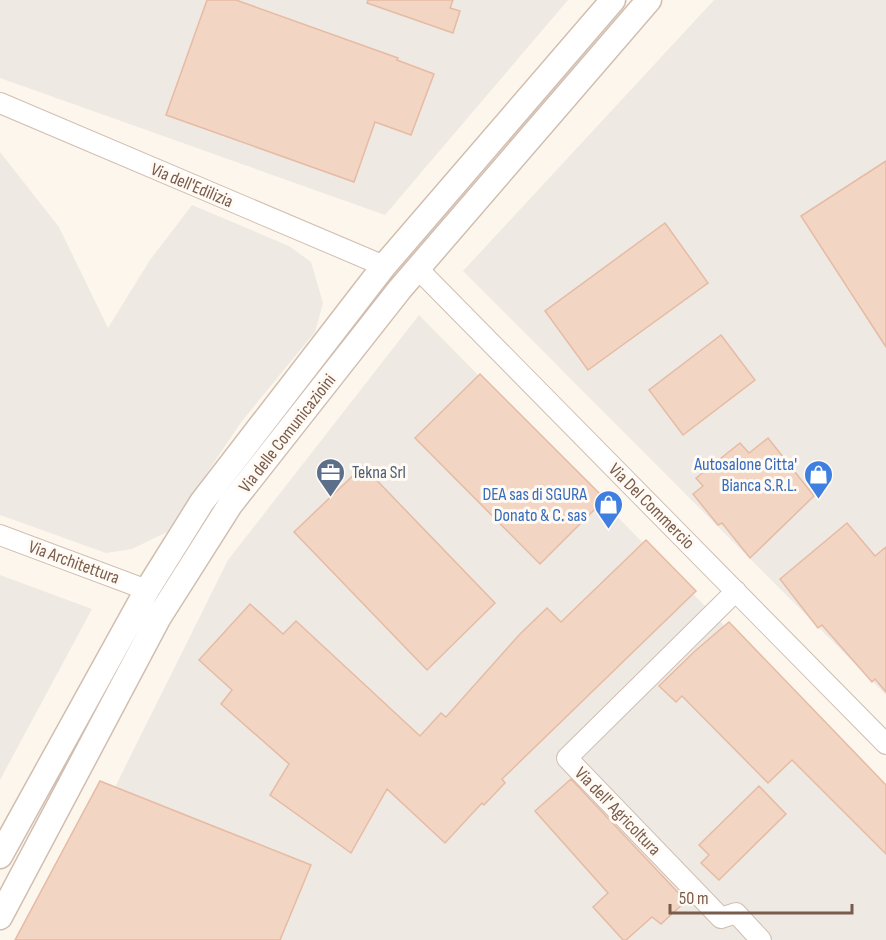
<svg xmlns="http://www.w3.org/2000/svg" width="886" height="940" viewBox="0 0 886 940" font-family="'Sofia Sans Condensed',sans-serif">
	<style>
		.industrial { fill: #efe9e4 }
		.building { fill: #f3d5c3; stroke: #e6bba3; stroke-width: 1.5 }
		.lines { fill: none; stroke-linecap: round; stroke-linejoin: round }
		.minor-casing { stroke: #d1beb0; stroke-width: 22 }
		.tertiary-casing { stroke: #d1beb0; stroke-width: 27 }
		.minor { stroke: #fff; stroke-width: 20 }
		.tertiary { stroke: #fff; stroke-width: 24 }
		.labels { text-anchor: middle; stroke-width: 6; stroke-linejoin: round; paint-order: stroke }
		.street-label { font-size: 18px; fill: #7a5c4d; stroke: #fffaf3 }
		.shop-label { font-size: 18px; fill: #366cbe; stroke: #fffaf3; text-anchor: end }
		.service-label { font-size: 18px; fill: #4e5e75; stroke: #fffaf3; text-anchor: start }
	</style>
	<rect width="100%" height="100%" fill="#fdf6ec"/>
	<path class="industrial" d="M 0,0 L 568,0 L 385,215 L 0,78 Z
		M 714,0 L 886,0 L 886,695 L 463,271 Z
		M 0,152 L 59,227 L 108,328 L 150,260 L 192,205 L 289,246 L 311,262 L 323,303 L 315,332 L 242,421 L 167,532 L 132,549 L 106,553 L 0,515 Z
		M 419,315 L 886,790 L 886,940 L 39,940 L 228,560 Z
		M 0,575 L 92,609 L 0,780 Z"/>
	<path class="building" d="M 207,0 L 236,0 L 398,58 L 397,60 L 434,74 L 411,135 L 375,122 L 354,182 L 166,115 Z
		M 368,0 L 453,0 L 450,8 L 460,11 L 453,33 L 367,3 Z
		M 886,161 L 886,347 L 801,216 Z
		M 665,223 L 708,283 L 588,370 L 545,311 Z
		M 721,335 L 755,380 L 683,435 L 649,390 Z
		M 480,374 L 605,499 L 540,564 L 415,438 Z
		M 768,438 L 814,496 L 750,558 L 722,523 L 718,525 L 693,494 L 703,486 L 696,478 L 740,443 L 749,453 Z
		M 363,466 L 495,603 L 427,670 L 294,532 Z
		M 847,523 L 875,556 L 886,547 L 886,692 L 875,679 L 872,682 L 822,625 L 818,628 L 780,579 Z
		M 646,540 L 696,591 L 502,779 L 505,783 L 484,805 L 482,803 L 445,843 L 387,789 L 351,853 L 270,795 L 289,764 L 221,704 L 232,690 L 199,660 L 250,604 L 283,634 L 296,621 L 420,736 L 441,713 L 446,717 L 520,634 L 547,608 L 561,622 Z
		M 729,622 L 886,785 L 886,854 L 792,760 L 768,783 L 682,696 L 676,702 L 659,686 L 695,651 Z
		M 571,779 L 686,901 L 661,924 L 652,917 L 626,940 L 623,940 L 593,907 L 608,893 L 535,811 Z
		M 100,781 L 311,865 L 280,940 L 15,940 Z
		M 759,786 L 786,814 L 719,880 L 701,863 L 709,855 L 699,845 Z"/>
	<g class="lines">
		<defs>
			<path id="minor" d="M 0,103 L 384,266
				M 418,269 L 886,744
				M 0,535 L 147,590
				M 736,591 L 567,758 L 721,918 L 736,913 L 761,940"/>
			<path id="tertiary" d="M 0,856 L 147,590 L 202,502 L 384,266 L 613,0
				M 0,917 L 159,617 L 230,505 L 400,289 L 649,0"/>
		</defs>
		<use href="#minor" class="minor-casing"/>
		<use href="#tertiary" class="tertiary-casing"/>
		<use href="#minor" class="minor"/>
		<use href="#tertiary" class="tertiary"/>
	</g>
	<defs>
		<symbol id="office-pin" viewBox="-11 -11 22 30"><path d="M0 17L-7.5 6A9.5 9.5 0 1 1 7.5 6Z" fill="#5c6f8a" stroke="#fffaf3"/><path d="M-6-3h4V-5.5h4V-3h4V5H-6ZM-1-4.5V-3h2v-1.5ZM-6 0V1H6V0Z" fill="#fff"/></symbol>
		<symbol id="shop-pin" viewBox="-11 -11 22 30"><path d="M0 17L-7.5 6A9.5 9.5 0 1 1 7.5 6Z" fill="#3f7fe0" stroke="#fffaf3"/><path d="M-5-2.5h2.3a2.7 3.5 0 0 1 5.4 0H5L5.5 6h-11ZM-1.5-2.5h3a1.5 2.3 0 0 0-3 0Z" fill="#fff"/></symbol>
	</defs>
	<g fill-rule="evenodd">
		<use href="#office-pin" x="314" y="456" width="33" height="45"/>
		<use href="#shop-pin" x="802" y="458" width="33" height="45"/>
		<use href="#shop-pin" x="592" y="488" width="33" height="45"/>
	</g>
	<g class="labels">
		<g class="street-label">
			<text transform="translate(192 185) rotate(23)" y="6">Via dell'Edilizia</text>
			<text transform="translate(287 433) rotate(-52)" y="6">Via delle Comunicazioini</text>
			<text transform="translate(652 506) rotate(45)" y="6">Via Del Commercio</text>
			<text transform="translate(74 562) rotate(20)" y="6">Via Architettura</text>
			<text transform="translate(618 811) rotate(46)" y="6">Via dell' Agricoltura</text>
		</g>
		<g class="shop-label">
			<text x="797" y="470">Autosalone Citta'<tspan x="797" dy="21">Bianca S.R.L.</tspan></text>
			<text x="587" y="500">DEA sas di SGURA<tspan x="587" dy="21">Donato &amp; C. sas</tspan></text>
		</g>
		<g class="service-label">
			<text x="352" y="478">Tekna Srl</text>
		</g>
	</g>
	<path d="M670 904v9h182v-9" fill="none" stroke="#7a5c4d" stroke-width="3"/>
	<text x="679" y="904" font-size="18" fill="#7a5c4d" stroke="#fffaf3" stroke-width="4.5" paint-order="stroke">50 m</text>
</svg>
